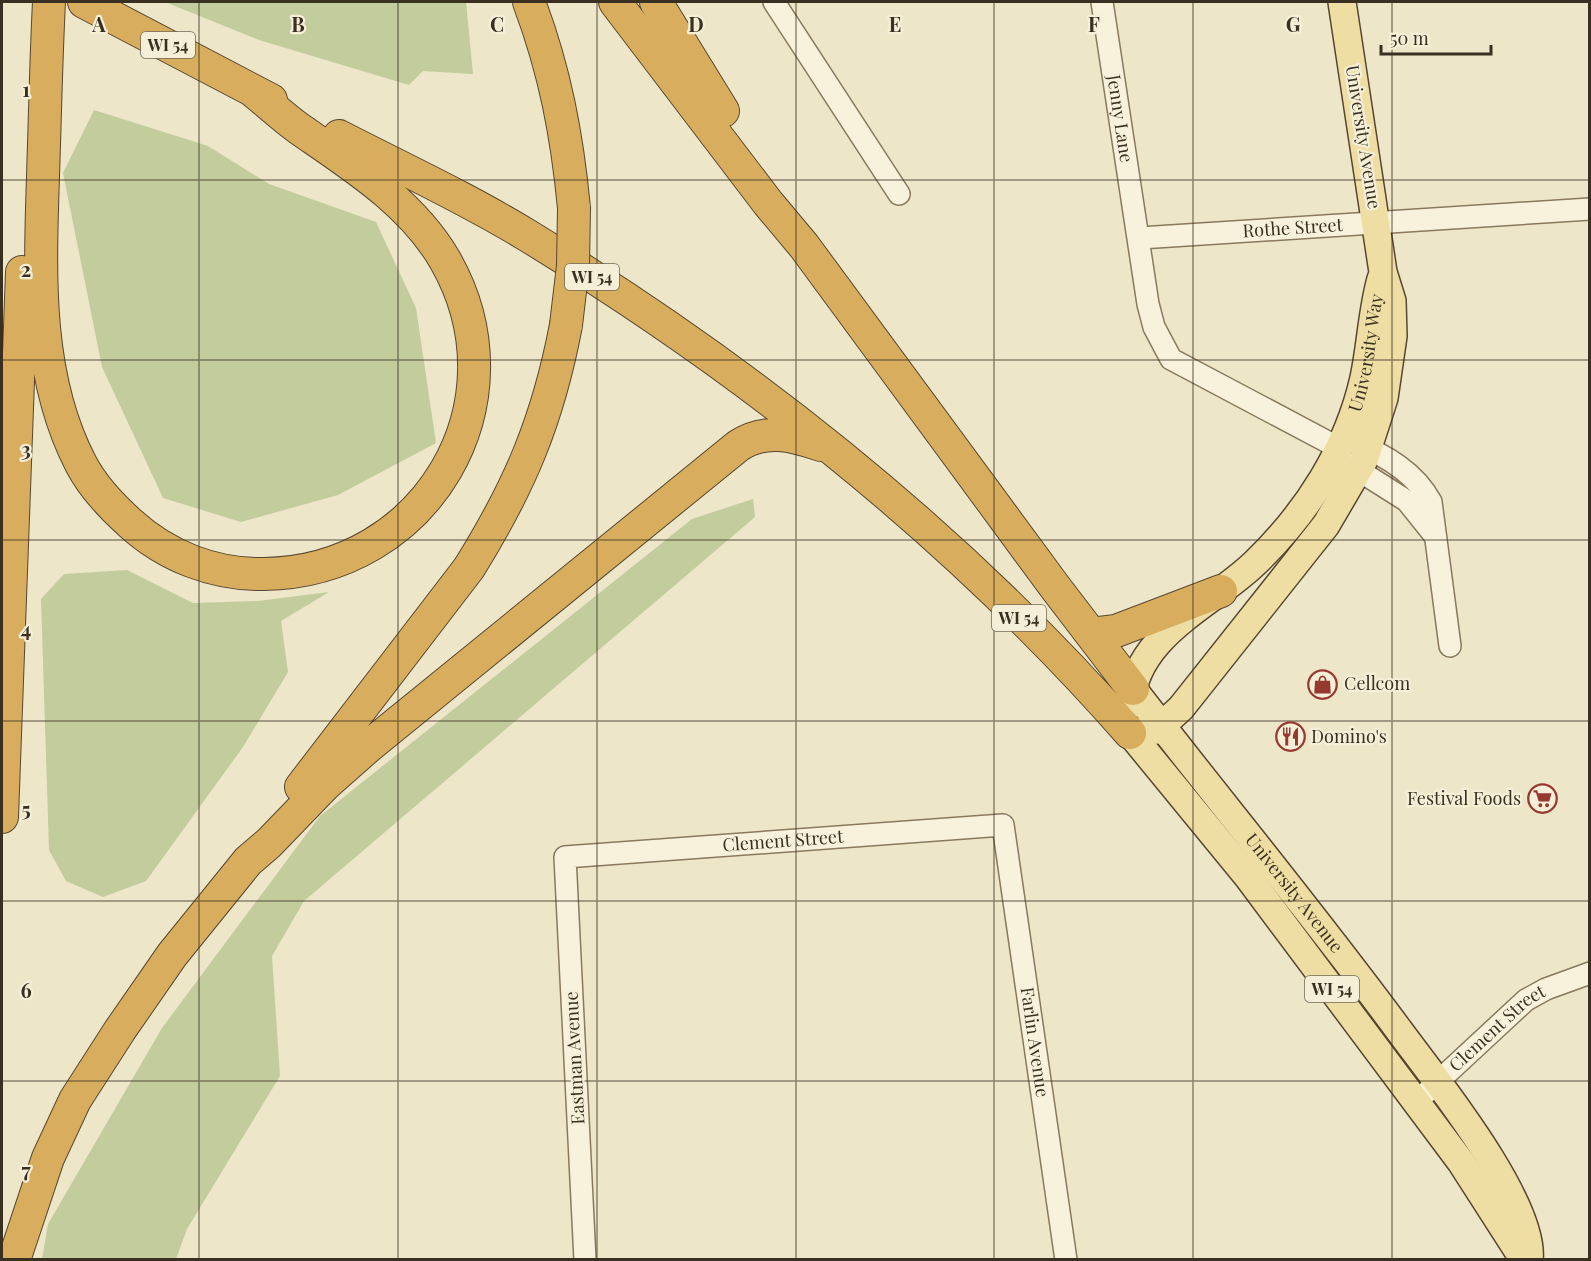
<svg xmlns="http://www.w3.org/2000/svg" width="1591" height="1261" viewBox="0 0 1591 1261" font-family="'Playfair Display',serif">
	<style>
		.green { fill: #c2cc9d }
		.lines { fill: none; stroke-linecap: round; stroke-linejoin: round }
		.minor-casing { stroke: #89795e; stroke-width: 24 }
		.major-casing { stroke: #574732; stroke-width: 30 }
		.highway-casing { stroke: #574732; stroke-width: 34 }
		.minor { stroke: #f8f2dc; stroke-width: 21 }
		.major { stroke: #eedea3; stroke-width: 27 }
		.highway { stroke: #d8ae5e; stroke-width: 32 }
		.highway-bridge-casing { stroke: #574732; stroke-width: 34; stroke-linecap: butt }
		.highway-bridge { stroke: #d8ae5e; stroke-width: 32 }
		.grid { fill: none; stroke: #3a3021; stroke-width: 1.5; stroke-opacity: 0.55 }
		.labels { text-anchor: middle; stroke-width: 4.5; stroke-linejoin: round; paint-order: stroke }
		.shield { fill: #f5efd8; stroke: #726958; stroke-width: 1.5 }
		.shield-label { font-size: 16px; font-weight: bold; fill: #3a3021 }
		.street-label { font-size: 18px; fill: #3a3021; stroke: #f5efd8 }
		.poi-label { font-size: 18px; fill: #3a3021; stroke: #f5efd8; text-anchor: start }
		.grid-label { font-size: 20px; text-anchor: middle; font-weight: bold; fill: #3a3021; stroke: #f5efd8; stroke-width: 4.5; stroke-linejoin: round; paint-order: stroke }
	</style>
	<rect width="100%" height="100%" fill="#ede6c9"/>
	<path class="green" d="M 165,2 L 466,2 L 473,74 L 423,71 L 409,85 L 259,40 Z
		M 94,110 L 208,146 L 269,184 L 376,222 L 416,308 L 436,443 L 338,495 L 241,522 L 163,498 L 102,367 L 63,173 Z
		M 753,499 L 755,517 L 304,901 L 272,956 L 280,1076 L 187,1229 L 176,1259 L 42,1259 L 48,1224 L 162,1028 L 320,816 L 692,519 Z
		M 127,570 L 193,603 L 258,601 L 329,592 L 281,621 L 288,672 L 243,747 L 146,881 L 103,897 L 66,881 L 49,850 L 41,599 L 64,574 Z"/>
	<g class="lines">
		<defs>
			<g id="minor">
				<path d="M 774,2 L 899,194"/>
				<path id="s1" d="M 1102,2 L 1148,304 L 1154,327 L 1171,359 L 1339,448"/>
				<path id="s2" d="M 1140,238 L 1590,209"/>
				<path d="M 1355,443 C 1385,455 1415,472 1431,502 L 1450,646"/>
				<path d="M 1347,463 L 1407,501 L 1435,536"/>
				<path id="s3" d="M 1416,1102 L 1526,1000 L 1546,989 L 1590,973"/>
				<path id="s4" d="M 585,1260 L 565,857 L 1003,825 L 1066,1260"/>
			</g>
			<g id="major">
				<path id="s5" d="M 1133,689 C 1222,804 1315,916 1401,1033 C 1435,1079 1536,1204 1529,1260"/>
				<path id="s6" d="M 1130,705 C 1136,634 1209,607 1255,563 C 1307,513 1348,449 1364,378 C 1371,345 1372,311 1381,279"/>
				<path d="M 1130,733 L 1157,730 L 1181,708 L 1326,525 L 1364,460 L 1384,398 L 1393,336 L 1392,301 L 1383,272 L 1342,2"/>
				<path d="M 1130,733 L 1248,877 L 1461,1162 L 1524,1260"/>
			</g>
			<path id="highway" d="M 49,2 C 46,60 45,118 43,176 C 40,273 35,376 81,464 C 93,487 111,506 130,523 C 166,556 214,575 264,574 C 426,572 527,403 445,260 C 412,203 353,166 301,130 C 284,118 268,103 252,90
				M 84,2 L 271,100
				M 529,2 C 555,71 567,135 574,208
				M 615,2 L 768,203 L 804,246 L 1055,587 L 1133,689
				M 656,2 L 723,111
				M 339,136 C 401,168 466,198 525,234 C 748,370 957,536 1130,733
				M 1091,634 L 1116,631 L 1221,591
				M 301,787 L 469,568 C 520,486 548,420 566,325
				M 2,817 L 22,272
				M 14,1260 L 48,1158 L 75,1100 L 120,1030 L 172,955 L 248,861 L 269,843 L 326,784 L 369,746 L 738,446 C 765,428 792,435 821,445"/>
		</defs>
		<use href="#minor" class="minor-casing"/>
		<use href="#major" class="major-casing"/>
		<use href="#highway" class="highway-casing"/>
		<use href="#minor" class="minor"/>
		<use href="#major" class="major"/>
		<use href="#highway" class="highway"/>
		<defs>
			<path id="highway-bridge" d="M 566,325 L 573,266 L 574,208"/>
		</defs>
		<use href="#highway-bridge" class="highway-bridge-casing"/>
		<use href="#highway-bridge" class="highway-bridge"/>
	</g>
	<path class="grid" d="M 199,2 L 199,1260M 398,2 L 398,1260M 597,2 L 597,1260M 796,2 L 796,1260M 994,2 L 994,1260M 1193,2 L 1193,1260M 1392,2 L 1392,1260M 2,180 L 1590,180M 2,360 L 1590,360M 2,540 L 1590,540M 2,721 L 1590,721M 2,901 L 1590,901M 2,1081 L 1590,1081"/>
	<defs>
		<symbol id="shop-ring" viewBox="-11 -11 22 22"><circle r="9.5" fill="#f5efd8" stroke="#963930" stroke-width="1.5"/><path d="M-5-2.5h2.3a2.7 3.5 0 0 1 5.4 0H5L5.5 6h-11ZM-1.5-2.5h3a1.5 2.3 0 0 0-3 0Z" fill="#963930"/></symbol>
		<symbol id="restaurant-ring" viewBox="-11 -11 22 22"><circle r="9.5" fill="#f5efd8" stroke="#963930" stroke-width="1.5"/><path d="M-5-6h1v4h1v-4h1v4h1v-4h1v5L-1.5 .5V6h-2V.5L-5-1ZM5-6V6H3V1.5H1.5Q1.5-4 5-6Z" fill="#963930"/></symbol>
		<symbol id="supermarket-ring" viewBox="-11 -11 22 22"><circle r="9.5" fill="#f5efd8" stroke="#963930" stroke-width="1.5"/><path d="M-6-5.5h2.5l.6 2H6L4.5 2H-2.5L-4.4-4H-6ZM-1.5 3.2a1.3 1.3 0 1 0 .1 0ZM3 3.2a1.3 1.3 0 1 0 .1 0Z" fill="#963930"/></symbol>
	</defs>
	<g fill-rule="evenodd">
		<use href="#shop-ring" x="1306" y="668" width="33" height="33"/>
		<use href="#restaurant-ring" x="1274" y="720" width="33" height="33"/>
		<use href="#supermarket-ring" x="1526" y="782" width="33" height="33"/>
	</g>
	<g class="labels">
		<g class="shield">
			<rect x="141" y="32" width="54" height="26" rx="4.5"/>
			<rect x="565" y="264" width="54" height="26" rx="4.5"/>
			<rect x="992" y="605" width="54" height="26" rx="4.5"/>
			<rect x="1305" y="976" width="54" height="26" rx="4.5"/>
		</g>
		<g class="shield-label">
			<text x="168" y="51">WI 54</text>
			<text x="592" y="283">WI 54</text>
			<text x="1019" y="624">WI 54</text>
			<text x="1332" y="995">WI 54</text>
		</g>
		<g class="street-label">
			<text dy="6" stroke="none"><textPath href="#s1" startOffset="118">Jenny Lane</textPath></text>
			<text transform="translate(1363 137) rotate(81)" y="6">University Avenue</text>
			<text dy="6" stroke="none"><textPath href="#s2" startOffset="153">Rothe Street</textPath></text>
			<text dy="6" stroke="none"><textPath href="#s6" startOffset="438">University Way</textPath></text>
			<text dy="6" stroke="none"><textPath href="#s4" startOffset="622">Clement Street</textPath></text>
			<text dy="6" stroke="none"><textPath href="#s5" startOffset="260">University Avenue</textPath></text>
			<text dy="6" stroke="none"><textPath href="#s3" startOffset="110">Clement Street</textPath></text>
			<text dy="6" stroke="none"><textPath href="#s4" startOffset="1062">Farlin Avenue</textPath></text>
			<text transform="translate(575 1058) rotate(-93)" y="6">Eastman Avenue</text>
		</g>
		<g class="poi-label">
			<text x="1344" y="690">Cellcom</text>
			<text x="1311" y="743">Domino's</text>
			<text x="1521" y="805" text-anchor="end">Festival Foods</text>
		</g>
	</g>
	<g class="grid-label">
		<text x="99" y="32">A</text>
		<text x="298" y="32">B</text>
		<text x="497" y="32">C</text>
		<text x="696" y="32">D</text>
		<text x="895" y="32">E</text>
		<text x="1094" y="32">F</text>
		<text x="1293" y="32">G</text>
		<text x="26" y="97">1</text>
		<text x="26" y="277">2</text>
		<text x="26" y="457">3</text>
		<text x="26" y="637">4</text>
		<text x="26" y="817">5</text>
		<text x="26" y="998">6</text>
		<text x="26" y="1178">7</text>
	</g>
	<rect width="1591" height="1261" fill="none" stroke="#3a3021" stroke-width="6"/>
	<path d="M1381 45v9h110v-9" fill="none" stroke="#3a3021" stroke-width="3"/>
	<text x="1390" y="45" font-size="18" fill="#3a3021" stroke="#f5efd8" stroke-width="4.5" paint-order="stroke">50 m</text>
</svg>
